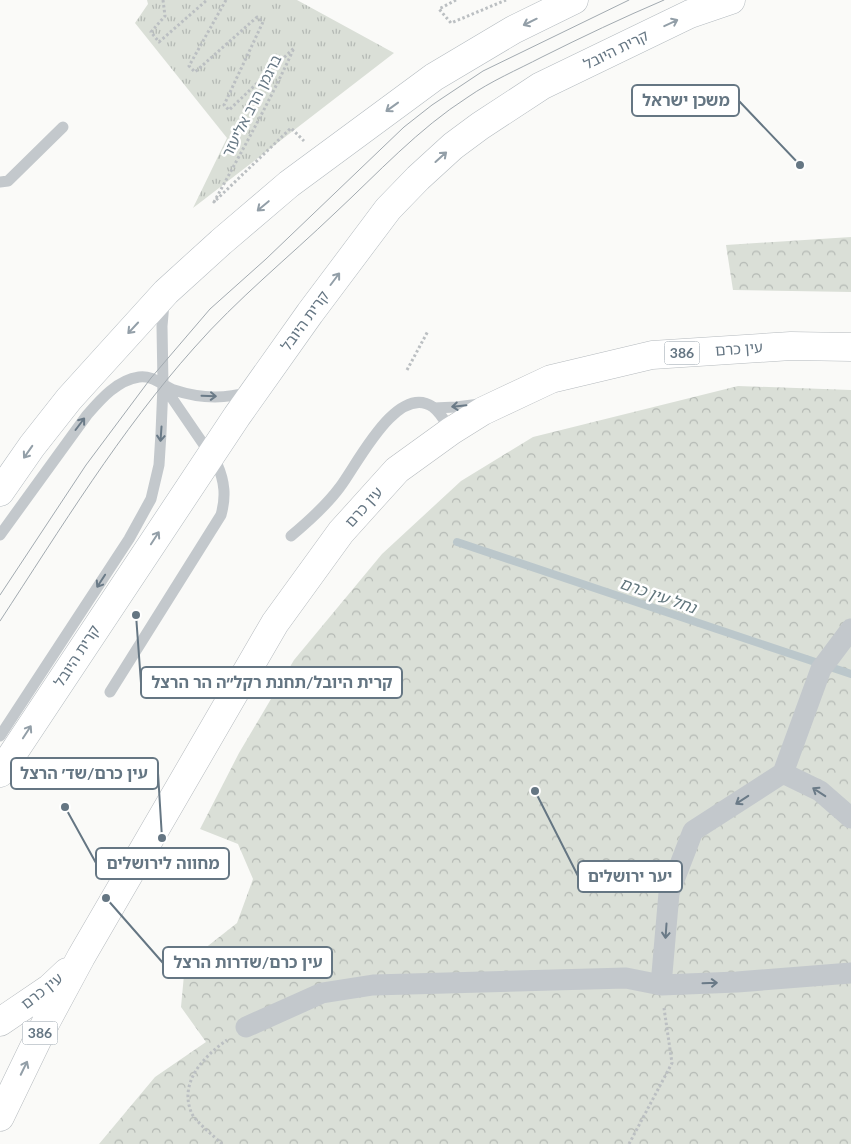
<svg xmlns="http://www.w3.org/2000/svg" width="851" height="1144" viewBox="0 0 851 1144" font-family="Lato,'Noto Sans Hebrew',sans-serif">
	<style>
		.grass { fill: url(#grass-tufts) }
		.forest { fill: url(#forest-crowns) }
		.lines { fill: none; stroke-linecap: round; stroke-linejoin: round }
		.stream { stroke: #bbc7cb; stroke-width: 8 }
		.secondary-casing { stroke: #b3babf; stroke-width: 29 }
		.primary-casing { stroke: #b5babe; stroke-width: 29 }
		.path { stroke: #bbbfc2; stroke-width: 3; stroke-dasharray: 2.5 2.5; stroke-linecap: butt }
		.lane { stroke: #c3c8cc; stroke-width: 11 }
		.street { stroke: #c3c8cc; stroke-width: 21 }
		.secondary { stroke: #fff; stroke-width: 28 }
		.primary { stroke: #fff; stroke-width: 28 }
		.tram { stroke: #a2aab0; stroke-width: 1 }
		.oneway { stroke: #939fa8 }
		.oneway2 { stroke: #6a7a87 }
		.labels { text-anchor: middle; stroke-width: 5; stroke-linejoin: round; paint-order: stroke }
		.shield { fill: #fff; stroke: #939fa8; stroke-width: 1 }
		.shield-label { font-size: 14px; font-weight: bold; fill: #657683 }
		.street-label { font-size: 15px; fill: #657683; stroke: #fff }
		.water-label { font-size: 16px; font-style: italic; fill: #60757c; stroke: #fff }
		.leader { fill: none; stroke: #657683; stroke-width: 2 }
		.callout-dot { fill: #657683; stroke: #fff; stroke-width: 2 }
		.callout { fill: #fff; stroke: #657683; stroke-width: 2 }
		.callout-label { font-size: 16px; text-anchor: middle; font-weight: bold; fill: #657683 }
	</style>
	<defs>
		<pattern id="grass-tufts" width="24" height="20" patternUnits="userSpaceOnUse" patternTransform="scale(1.25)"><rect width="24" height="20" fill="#dadfd7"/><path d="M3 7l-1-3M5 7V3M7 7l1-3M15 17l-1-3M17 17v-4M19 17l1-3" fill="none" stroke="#b4b9b4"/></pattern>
		<pattern id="forest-crowns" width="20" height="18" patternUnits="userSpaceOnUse" patternTransform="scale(1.25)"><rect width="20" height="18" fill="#dadfd7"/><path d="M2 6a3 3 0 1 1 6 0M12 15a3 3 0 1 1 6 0" fill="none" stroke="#b4b9b4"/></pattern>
	</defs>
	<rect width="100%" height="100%" fill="#fafaf8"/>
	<path class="grass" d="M 147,0 L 297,0 L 394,53 L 193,208 L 227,138 L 135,23 L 148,4 Z"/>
	<path class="forest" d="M 851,237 L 851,292 L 733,290 L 726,245 Z
		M 738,386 L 851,390 L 851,1144 L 99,1144 L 155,1077 L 206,1042 L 181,1007 L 185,964 L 237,923 L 253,879 L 238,844 L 200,829 L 239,753 L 294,660 L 382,554 L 461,481 L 533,437 Z"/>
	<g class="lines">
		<path class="stream" d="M 457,542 L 851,674"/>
		<defs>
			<path id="secondary" d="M 0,492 L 32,446 L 69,399 L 166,292 L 221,242 L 289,184 L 434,77 L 513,30 L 574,0
				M 0,773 L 237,416 L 310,313 L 388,209 L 418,178 L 453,146 L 480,126 L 541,86 L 690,14 L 731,0"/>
			<path id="primary" d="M 0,1022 L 50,988 L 67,972
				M 0,1117 L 46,1022 L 81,957 L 275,623 L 341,532 L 397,470 L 451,431 L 483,411 L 551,379 L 652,355 L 791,346 L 851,347"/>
		</defs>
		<use href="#secondary" class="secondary-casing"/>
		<use href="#primary" class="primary-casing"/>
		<path class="path" d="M 163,0 L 165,16 L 151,32 L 159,42 L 207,0
			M 226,0 L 189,66 L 195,72 L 257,17 L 263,22 L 224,105 L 229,110 L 294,48 C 270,101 242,151 214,202 L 291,128 L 304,141
			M 456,0 L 439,9 L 451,23 L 506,0
			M 407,370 L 428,331
			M 222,1144 C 214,1136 197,1123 192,1114 C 178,1083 203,1057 227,1040
			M 629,1144 L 672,1063 L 664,1008"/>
		<path class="lane" d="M 0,182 L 8,181 L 63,127
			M 434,408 L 456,407 L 480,404
			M 0,535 L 87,415 C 100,400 117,380 139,377 C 152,375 162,385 174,390 C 198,398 225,399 249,392
			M 291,536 C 309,521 326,506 340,487 C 357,465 397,382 433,407 C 441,413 446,423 451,431
			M 110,692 L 221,515 C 226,497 225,482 217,464 L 163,385
			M 0,736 L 129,539 L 151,499 L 159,465 L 161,433 L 163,385 L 162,326 L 164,303"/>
		<path class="street" d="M 783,773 L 820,791 L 851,818
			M 661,985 L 669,893 L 693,831 L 783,773 L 821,669 L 851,629
			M 246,1027 L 322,993 L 373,985 L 626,978 L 661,985 L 737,982 L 851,973"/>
		<use href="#secondary" class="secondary"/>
		<use href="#primary" class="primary"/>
		<path class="tram" d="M 0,595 L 86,465 L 151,378 L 210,309 L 266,259 L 404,127 L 432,105 L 483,71 L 629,0
			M 0,621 C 61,528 120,431 194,348 C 237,299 288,258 335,213 C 378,173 418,129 468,97 C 491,81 517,70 542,57 C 582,37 622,18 664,0"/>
	</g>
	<defs><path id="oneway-shaft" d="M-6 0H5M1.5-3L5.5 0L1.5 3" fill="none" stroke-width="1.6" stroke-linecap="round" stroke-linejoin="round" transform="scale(1.25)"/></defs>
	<g class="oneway">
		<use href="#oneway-shaft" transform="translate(530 22) rotate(154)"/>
		<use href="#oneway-shaft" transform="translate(671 23) rotate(-25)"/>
		<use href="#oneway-shaft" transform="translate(392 107) rotate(144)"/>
		<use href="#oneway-shaft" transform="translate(441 157) rotate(-42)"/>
		<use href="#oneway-shaft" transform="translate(263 206) rotate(140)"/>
		<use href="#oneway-shaft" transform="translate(335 279) rotate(-53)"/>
		<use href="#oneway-shaft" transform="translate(133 328) rotate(133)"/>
		<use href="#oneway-shaft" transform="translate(28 452) rotate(125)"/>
		<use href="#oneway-shaft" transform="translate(155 538) rotate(-57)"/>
		<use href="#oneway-shaft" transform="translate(27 732) rotate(-57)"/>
		<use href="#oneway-shaft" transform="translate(24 1068) rotate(-64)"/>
	</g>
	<g class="oneway2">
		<use href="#oneway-shaft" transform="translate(209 396) rotate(2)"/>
		<use href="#oneway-shaft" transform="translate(459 406) rotate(174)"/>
		<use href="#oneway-shaft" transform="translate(80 424) rotate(-53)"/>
		<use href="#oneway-shaft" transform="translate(161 434) rotate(94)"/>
		<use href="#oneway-shaft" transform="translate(101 581) rotate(123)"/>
		<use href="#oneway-shaft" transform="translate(819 792) rotate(-147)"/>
		<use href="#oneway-shaft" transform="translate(742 800) rotate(147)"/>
		<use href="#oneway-shaft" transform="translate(666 931) rotate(94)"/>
		<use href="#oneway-shaft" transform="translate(710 983) rotate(-2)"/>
	</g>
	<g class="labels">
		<g class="shield">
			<rect x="664.5" y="341.5" width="35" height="23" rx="4"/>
			<rect x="22.5" y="1021.5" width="35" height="23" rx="4"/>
		</g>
		<g class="shield-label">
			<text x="682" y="358">386</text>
			<text x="40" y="1038">386</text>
		</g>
		<g class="street-label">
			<text transform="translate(616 50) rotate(-26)" y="5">קרית היובל</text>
			<text transform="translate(252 106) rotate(-63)" y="5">ברגמן הרב אליעזר</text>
			<text transform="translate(305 321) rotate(-54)" y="5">קרית היובל</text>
			<text transform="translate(739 349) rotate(-4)" y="5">עין כרם</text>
			<text transform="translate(364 507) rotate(-48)" y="5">עין כרם</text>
			<text transform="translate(77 656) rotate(-57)" y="5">קרית היובל</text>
			<text transform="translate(42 991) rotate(-38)" y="5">עין כרם</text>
		</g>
		<g class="water-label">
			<text transform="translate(658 595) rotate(19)" y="6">נחל עין כרם</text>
		</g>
	</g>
	<path class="leader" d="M800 165L739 101M136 615L141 683M162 838L158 773M65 807L96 863M535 791L578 876M106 898L163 963"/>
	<g class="callout-dot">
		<circle cx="800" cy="165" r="5"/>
		<circle cx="136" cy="615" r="5"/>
		<circle cx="162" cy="838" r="5"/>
		<circle cx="65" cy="807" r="5"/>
		<circle cx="535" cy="791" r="5"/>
		<circle cx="106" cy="898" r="5"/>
	</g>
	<g class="callout">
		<rect x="632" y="85" width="107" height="31" rx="5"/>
		<rect x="141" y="667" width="261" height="31" rx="5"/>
		<rect x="11" y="758" width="147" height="31" rx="5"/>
		<rect x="96" y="848" width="133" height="31" rx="5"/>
		<rect x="578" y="861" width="104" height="31" rx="5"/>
		<rect x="163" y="947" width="169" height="31" rx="5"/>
	</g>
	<g class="callout-label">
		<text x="686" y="106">משכן ישראל</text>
		<text x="272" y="688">קרית היובל/תחנת רקל״ה הר הרצל</text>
		<text x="84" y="779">עין כרם/שד׳ הרצל</text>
		<text x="163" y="869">מחווה לירושלים</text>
		<text x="630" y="882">יער ירושלים</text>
		<text x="248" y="968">עין כרם/שדרות הרצל</text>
	</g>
</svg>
